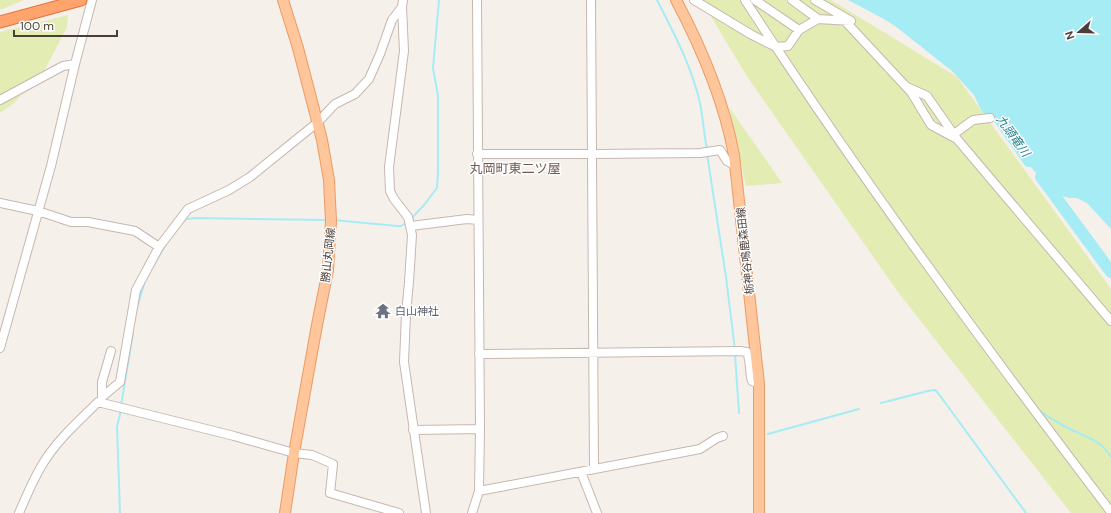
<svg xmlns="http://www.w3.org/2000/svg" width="1111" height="513" viewBox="0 0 1111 513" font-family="'DM Sans','Noto Sans JP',sans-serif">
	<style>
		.green { fill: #e3ecb2 }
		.water { fill: #a5ecf5 }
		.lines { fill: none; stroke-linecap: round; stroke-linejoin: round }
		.stream { stroke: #a5ecf5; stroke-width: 2 }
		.river { stroke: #a5ecf5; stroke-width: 12 }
		.minor-casing { stroke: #c6b7b0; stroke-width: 10 }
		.major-casing { stroke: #eb9b64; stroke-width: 12 }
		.highway-casing { stroke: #e77135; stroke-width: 13 }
		.minor { stroke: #fff; stroke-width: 8 }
		.major { stroke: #ffc59b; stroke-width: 10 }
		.highway { stroke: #ffa46d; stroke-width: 11 }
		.labels { text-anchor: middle; stroke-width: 3; stroke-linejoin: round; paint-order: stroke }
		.street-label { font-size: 11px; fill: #4b3e38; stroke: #fff }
		.worship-label { font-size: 11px; fill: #5b616d; stroke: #fff; text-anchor: start }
		.water-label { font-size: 12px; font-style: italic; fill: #227e8b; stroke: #fff }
		.quarter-label { font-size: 13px; fill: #6f584f; stroke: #fff }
	</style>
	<rect width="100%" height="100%" fill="#f6f0eb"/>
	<path class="green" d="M 0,0 L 24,0 L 0,10 Z
		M 701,0 L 831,0 L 957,77 L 1111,289 L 1111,513 L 1071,513 L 898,292 L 748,78 Z
		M 68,15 L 67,27 L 44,71 L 14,103 L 0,113 L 0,32 Z
		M 729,107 L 782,183 L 746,186 Z"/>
	<path class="water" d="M 848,0 L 1111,0 L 1111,229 L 1087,203 L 1077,198 L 1069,198 L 1056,194 L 1046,185 L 1021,155 L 1020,146 L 1014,134 L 1007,126 L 985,115 L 980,108 L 974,95 L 952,71 L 895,26 L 882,18 Z"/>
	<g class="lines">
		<path class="stream" d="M 657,0 C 674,33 692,67 700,103 C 703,119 704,134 707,150
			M 707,154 L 726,277 L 735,350
			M 411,219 L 424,205 L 437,188 L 438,172 L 438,96 L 433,68 L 439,0
			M 334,220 L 397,226 L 401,226 L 406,223
			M 182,223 L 186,219 L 196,218 L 328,220
			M 153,266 L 165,246
			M 136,311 L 145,281
			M 735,354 L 739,413
			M 881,403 L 928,391 L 935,390 L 938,393 L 1026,513
			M 121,406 L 133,333
			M 1038,410 C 1049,417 1059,424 1070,429 C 1086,437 1102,441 1111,457
			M 768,434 L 859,409
			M 120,513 L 117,427 L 121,410"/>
		<path class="river" d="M 995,112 L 1029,161
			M 1041,177 L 1111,272"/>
		<defs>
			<path id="minor" d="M 403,0 L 402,7 L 404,51 L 389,167 L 390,191 L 394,199 L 408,217 L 412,235 L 409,282 L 406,314 L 404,362 L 426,513
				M 591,0 L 594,469
				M 694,0 L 752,35 L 776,47 L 788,46 L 799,30 L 755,0
				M 745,0 C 859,176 984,345 1111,512
				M 792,0 L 818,19 L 799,30
				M 815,0 L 851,21 L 818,19
				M 845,21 L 911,92 L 931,125 L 957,139 L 927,96 L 907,87
				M 0,100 L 63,66 L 75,64
				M 954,134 L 973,120 L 990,118
				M 957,139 L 1111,321
				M 477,154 L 592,154 L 700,153 L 720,150 L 727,161 L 736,166
				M 0,203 L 38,211 L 71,222 L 88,222 L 135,231 L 159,247 L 188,209 L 229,190 L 250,177 L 318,122 L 335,104 L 355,94 L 369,79 L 380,54 L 392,20 L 402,7
				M 411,226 L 467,219 L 478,220
				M 0,348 L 51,166 L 75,64 L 92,0
				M 479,354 L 740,351 L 747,352 C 751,362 749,372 752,381 L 759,384
				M 102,397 L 120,382 L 136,290 L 159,247
				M 102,399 L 102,382 L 111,351
				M 413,430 L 480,429
				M 581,472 L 597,513
				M 479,491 L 700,449 L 717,438 L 723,436
				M 19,513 C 26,497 33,480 42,465 C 56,441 78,422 98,402 L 234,436 L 294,453 L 312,455 L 333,464 L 330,493 L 399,513
				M 472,513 L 479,491 L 480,429 L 477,0"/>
			<path id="major" d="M 283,0 L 298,48 L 322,140 L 329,180 L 331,221 L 328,270 L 317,325 L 294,453 L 285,513
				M 676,0 C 702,49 724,101 734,155 L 759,384 L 759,513"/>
			<path id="highway" d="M 0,22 L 81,0"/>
		</defs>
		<use href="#minor" class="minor-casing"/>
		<use href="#major" class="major-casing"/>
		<use href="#highway" class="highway-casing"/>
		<use href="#minor" class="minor"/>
		<use href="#major" class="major"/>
		<use href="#highway" class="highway"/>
	</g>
	<defs>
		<symbol id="temple-bare" viewBox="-9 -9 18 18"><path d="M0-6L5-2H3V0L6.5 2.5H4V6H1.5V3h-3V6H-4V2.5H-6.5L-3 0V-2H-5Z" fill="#6b7280" stroke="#fff" stroke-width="2.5" paint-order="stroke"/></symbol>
	</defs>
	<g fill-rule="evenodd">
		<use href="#temple-bare" x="372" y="300" width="22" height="22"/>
	</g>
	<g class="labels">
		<g class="street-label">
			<text transform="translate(745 251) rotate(-96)" y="4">栃神谷鳴鹿森田線</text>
			<text transform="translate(328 255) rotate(-84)" y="4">勝山丸岡線</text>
		</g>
		<g class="worship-label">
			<text x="395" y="315">白山神社</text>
		</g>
		<g class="water-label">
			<text transform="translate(1013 136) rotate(54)" y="4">九頭竜川</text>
		</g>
		<g class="quarter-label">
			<text x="515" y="173">丸岡町東二ツ屋</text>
		</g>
	</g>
	<g transform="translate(1079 32) rotate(250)" stroke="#ffffff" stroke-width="3" paint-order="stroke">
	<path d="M0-3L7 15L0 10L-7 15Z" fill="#4b3e38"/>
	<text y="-6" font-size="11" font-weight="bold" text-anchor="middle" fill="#4b3e38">N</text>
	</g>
	<path d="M14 30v6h103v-6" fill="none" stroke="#4b3e38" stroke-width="2"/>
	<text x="20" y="30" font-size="12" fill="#4b3e38" stroke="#ffffff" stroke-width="3" paint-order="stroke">100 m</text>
</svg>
